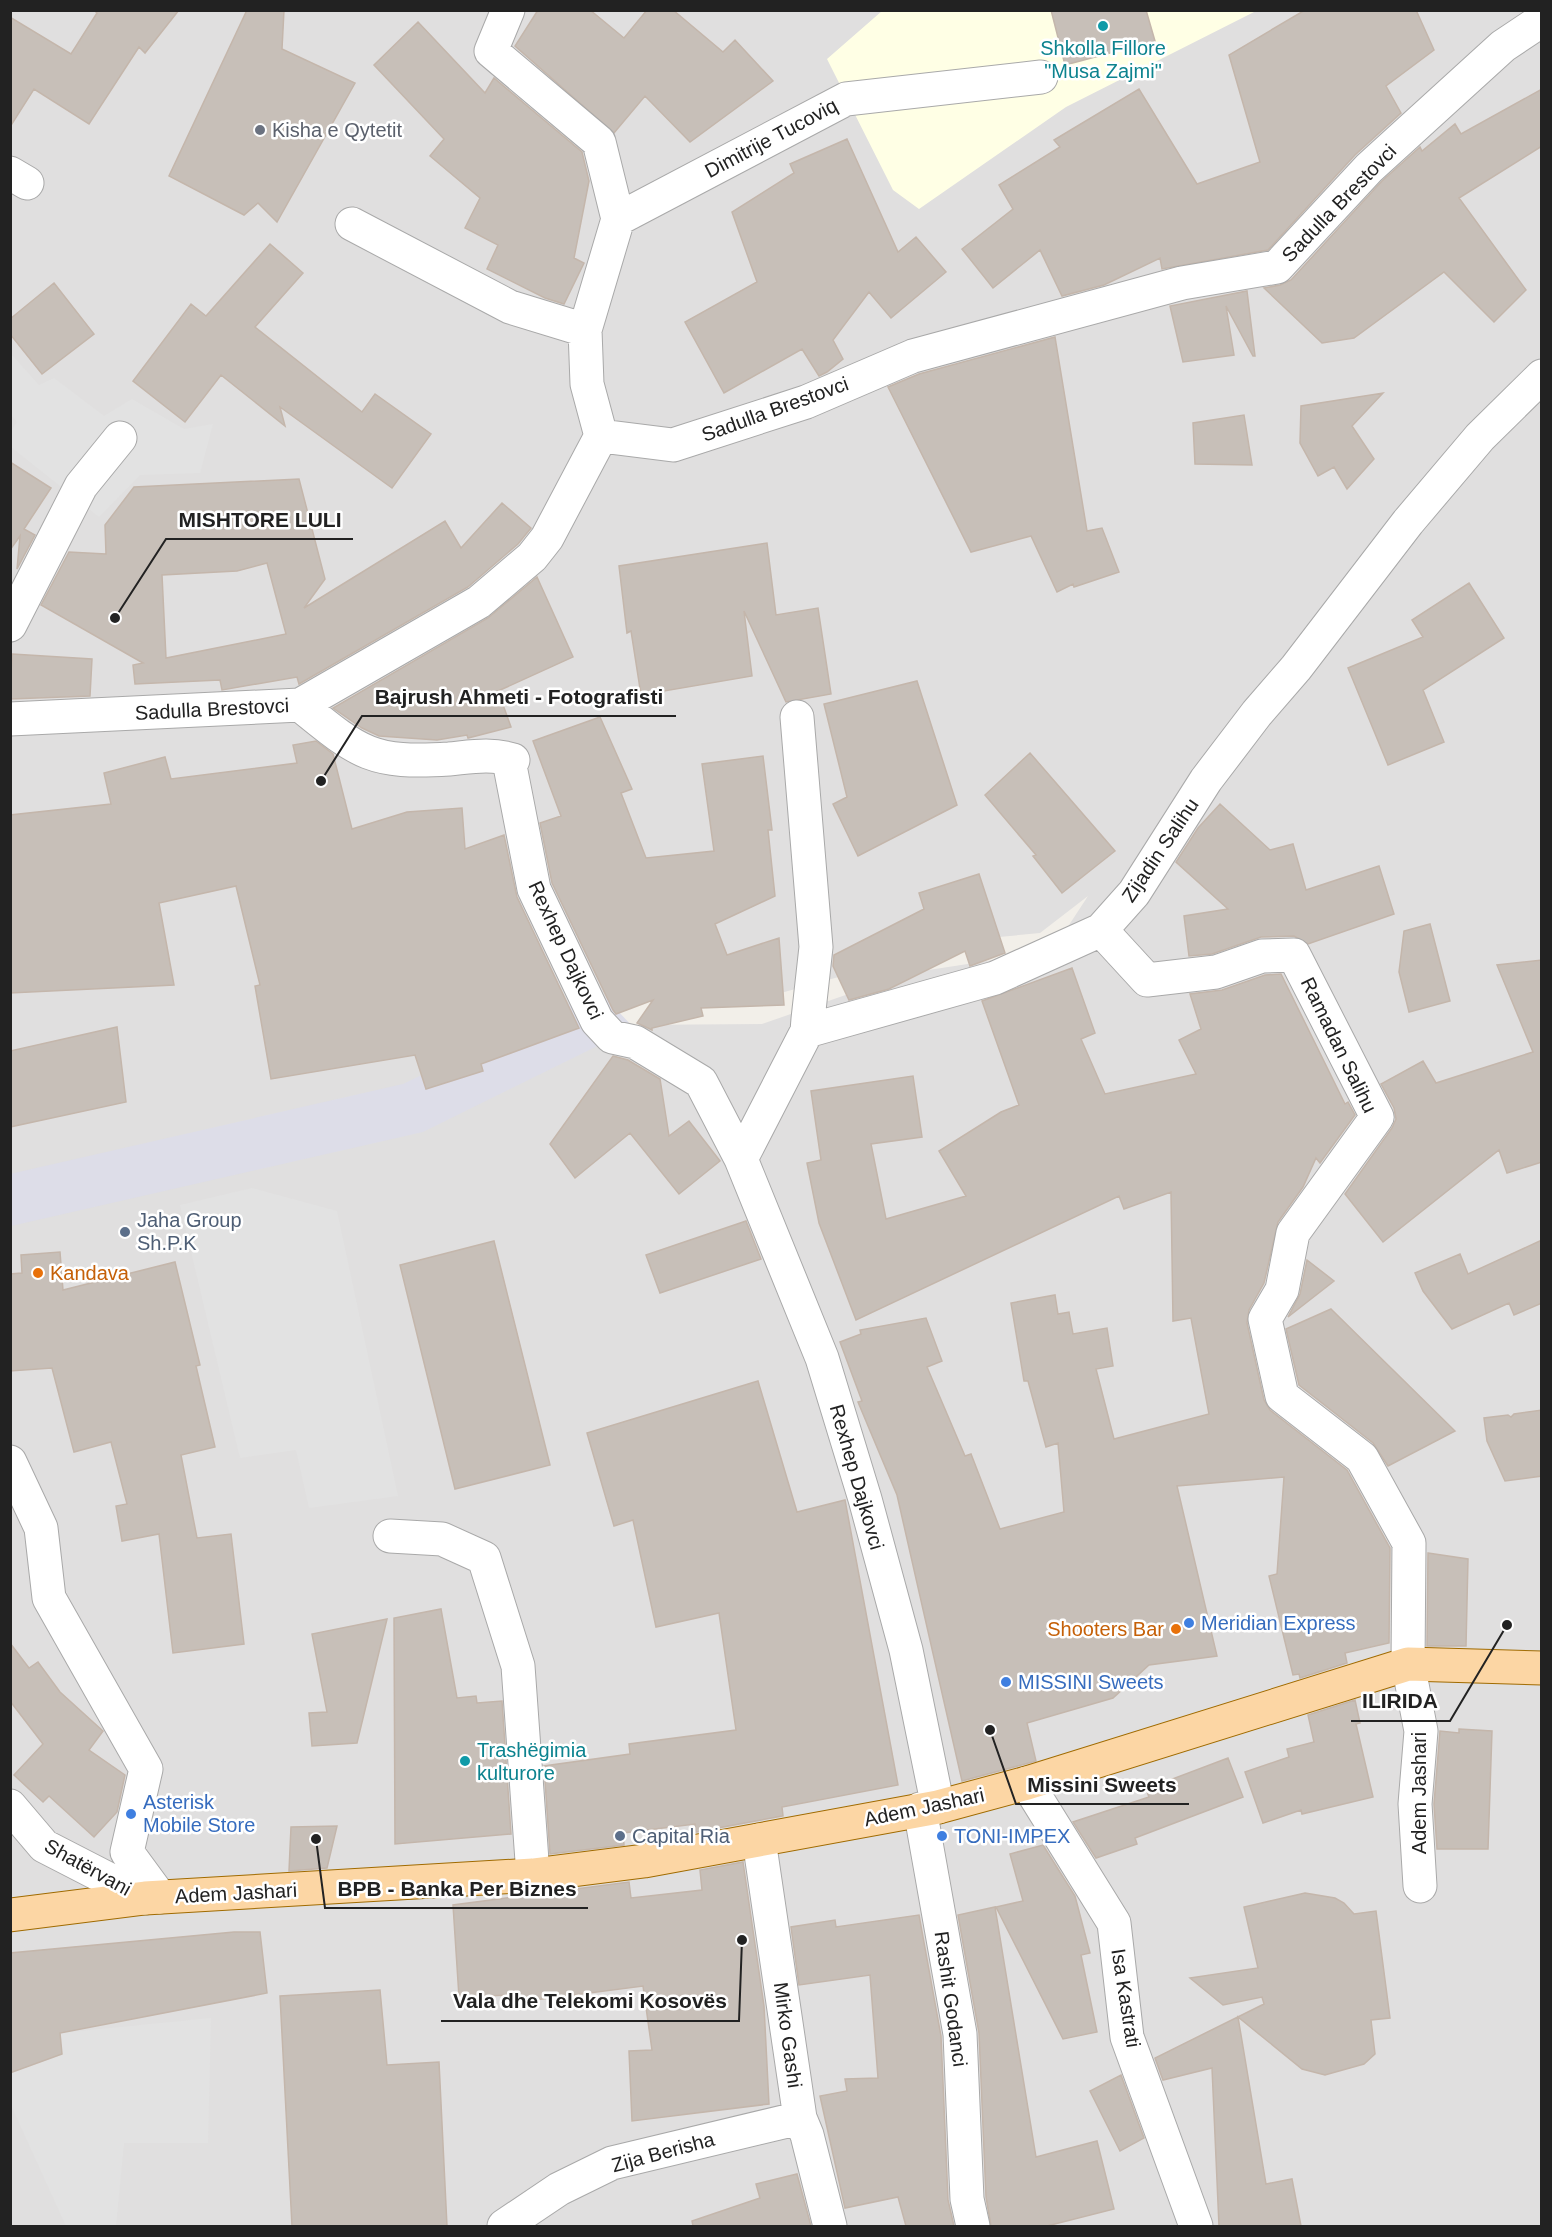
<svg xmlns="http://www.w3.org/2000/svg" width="1552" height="2237" viewBox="0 0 1552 2237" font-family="Helvetica,sans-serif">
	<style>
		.residential { fill: #e0dfdf }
		.education { fill: #ffffe5 }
		.parking { fill: #e2e2e2 }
		.plaza { fill: #dddde8 }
		.building { fill: #c7bfb8; stroke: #c4b6ab; stroke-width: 1.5; fill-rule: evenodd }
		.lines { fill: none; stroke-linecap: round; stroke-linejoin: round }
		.minor-casing { stroke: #a9a9a9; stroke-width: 35 }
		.major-casing { stroke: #a06b00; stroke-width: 35 }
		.minor { stroke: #fff; stroke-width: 33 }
		.major { stroke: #fcd6a4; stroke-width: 33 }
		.culture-dot { fill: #0f9aa8; stroke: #fff; stroke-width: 2 }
		.worship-dot { fill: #6b7280; stroke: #fff; stroke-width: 2 }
		.service-dot { fill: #5c6f8a; stroke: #fff; stroke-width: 2 }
		.food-dot { fill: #e8710a; stroke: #fff; stroke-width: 2 }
		.shop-dot { fill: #3f7fe0; stroke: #fff; stroke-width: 2 }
		.labels { text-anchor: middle; stroke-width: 5; stroke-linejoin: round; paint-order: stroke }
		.culture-label { font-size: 20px; fill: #0d838f; stroke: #fff }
		.worship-label { font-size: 20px; fill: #5b616d; stroke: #fff; text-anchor: start }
		.street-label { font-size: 20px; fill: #222; stroke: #fff }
		.service-label { font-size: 20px; fill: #4e5e75; stroke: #fff; text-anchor: start }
		.food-label { font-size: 20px; fill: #c56008; stroke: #fff; text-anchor: start }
		.shop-label { font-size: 20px; fill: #366cbe; stroke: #fff; text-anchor: start }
		.leader { fill: none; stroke: #222; stroke-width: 2 }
		.callout-dot { fill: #222; stroke: #fff; stroke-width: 2 }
		.callout-label { font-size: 21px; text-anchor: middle; font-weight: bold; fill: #222; stroke: #fff; stroke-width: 5; stroke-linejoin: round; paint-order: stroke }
	</style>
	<rect width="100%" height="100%" fill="#f2efe9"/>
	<path class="residential" d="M 11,11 L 1541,11 L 1541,2226 L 11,2226 L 10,1217 L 625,1025 L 762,1024 L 909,973 L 1052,951 L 1088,896 L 1040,933 L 999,937 L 907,958 L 770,996 L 616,997 L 404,1090 L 11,1187 Z"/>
	<path class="education" d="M 882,11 L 1256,11 L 1066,107 L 919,209 L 893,190 L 827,59 Z"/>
	<path class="parking" d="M 11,354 L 39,385 L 54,378 L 104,416 L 132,399 L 184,429 L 213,424 L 200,473 L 140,475 L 99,517 L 11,447 L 10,433 L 17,422 L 11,415 Z
		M 252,1188 L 337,1211 L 398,1496 L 309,1508 L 296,1450 L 240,1458 L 180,1205 Z
		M 211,2018 L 208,2143 L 124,2143 L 116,2226 L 66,2226 L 11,2105 L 11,2073 L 62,2055 L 60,2033 Z"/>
	<path class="plaza" d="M 598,990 L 634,1028 L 423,1132 L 11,1226 L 10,1174 L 403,1084 Z"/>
	<path class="building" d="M 94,10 L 179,10 L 145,53 L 139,47 L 89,124 L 34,89 L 10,127 L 10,17 L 71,54 L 97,13 Z
		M 247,10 L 284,10 L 282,49 L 355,83 L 277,222 L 258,203 L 244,215 L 169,176 Z
		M 538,10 L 590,10 L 624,38 L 647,10 L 673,10 L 723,52 L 735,40 L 773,81 L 690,142 L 645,96 L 614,133 L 515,46 Z
		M 1051,10 L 1146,10 L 1155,41 L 1065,65 Z
		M 1305,10 L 1416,10 L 1434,50 L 1386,86 L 1401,113 L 1355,155 L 1268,250 L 1162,269 L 1160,258 L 1104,285 L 1062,296 L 1040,250 L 993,288 L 962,249 L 1013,209 L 999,185 L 1060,147 L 1054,140 L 1139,89 L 1197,184 L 1260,162 L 1229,55 Z
		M 418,22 L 485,93 L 494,78 L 582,152 L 589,181 L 574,258 L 584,263 L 564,304 L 545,298 L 487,269 L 498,245 L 465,228 L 480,198 L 430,156 L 444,139 L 374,65 Z
		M 1542,89 L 1542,146 L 1459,198 L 1526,290 L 1494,322 L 1444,272 L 1354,338 L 1322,343 L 1264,288 L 1280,285 L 1291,280 L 1382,181 L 1420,147 L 1422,151 L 1455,124 L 1461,134 Z
		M 847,139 L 898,252 L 916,237 L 946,272 L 891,318 L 869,292 L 833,340 L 843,359 L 827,372 L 819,376 L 802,349 L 724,393 L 685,322 L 757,282 L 732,212 L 794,173 L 790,164 Z
		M 270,244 L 303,273 L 255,327 L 362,412 L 375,394 L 431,434 L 392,488 L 280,407 L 285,426 L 221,375 L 185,422 L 133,381 L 191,304 L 206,316 Z
		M 54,283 L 94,334 L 42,374 L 10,334 L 10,319 Z
		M 1247,291 L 1255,356 L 1253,356 L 1226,306 L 1234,355 L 1183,362 L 1170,306 Z
		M 1055,337 L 1087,531 L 1102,528 L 1119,572 L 1074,587 L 1073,584 L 1057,592 L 1031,536 L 971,552 L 888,387 L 919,374 Z
		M 1383,393 L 1352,426 L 1374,459 L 1347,489 L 1334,467 L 1318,476 L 1300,443 L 1301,406 Z
		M 1244,415 L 1252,465 L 1195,464 L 1193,423 Z
		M 10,462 L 51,488 L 24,529 L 35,535 L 17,569 L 20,536 L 10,550 Z
		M 299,479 L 325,579 L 304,608 L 445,521 L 461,548 L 502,503 L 531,528 L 518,544 L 468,587 L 299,684 L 297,677 L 222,690 L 220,680 L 135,684 L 133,665 L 143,663 L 41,605 L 69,552 L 106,554 L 105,525 L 134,487 ZM 267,563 L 286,634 L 166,658 L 162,575 L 237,571 Z
		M 767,543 L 776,615 L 818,608 L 831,694 L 786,702 L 744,611 L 752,676 L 641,695 L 631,631 L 627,633 L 619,566 Z
		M 537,577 L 573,657 L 498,691 L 511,727 L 468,738 L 467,735 L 437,740 L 379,736 L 362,728 L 333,708 L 488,618 Z
		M 1469,583 L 1504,638 L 1423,690 L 1444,742 L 1388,765 L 1348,668 L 1423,637 L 1412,620 Z
		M 12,654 L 92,659 L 90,696 L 10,699 Z
		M 917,681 L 957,805 L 858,856 L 833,804 L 847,797 L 824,704 Z
		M 600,717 L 632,789 L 621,793 L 646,858 L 714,851 L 702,764 L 763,756 L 772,830 L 768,830 L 775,896 L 715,924 L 727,955 L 779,938 L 784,1005 L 701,1008 L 703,1016 L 652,1028 L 652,1030 L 637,1023 L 653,1000 L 616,1014 L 613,1010 L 552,883 L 540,823 L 561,816 L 533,741 Z
		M 316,741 L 333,754 L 352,829 L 407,812 L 462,808 L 465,849 L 504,835 L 517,897 L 579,1028 L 481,1064 L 483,1071 L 426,1089 L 415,1055 L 271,1079 L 255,986 L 260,985 L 236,886 L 159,903 L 174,985 L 10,993 L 10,815 L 111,804 L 104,773 L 165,757 L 171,779 L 297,763 L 293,745 Z
		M 1030,753 L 1115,851 L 1062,893 L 1033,856 L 1036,855 L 985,795 Z
		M 1220,804 L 1270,850 L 1293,844 L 1306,890 L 1379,866 L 1394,914 L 1308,944 L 1294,936 L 1261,937 L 1212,954 L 1189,956 L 1184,916 L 1228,909 L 1176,862 L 1198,828 Z
		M 979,874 L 1005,953 L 970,966 L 965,951 L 889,989 L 849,1000 L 833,966 L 834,955 L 924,909 L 919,893 Z
		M 1430,924 L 1450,1001 L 1409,1012 L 1399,972 L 1404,931 Z
		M 1542,960 L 1542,1162 L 1507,1173 L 1499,1150 L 1383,1242 L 1345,1194 L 1392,1128 L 1396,1119 L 1394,1108 L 1381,1084 L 1423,1061 L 1436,1083 L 1533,1052 L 1497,965 Z
		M 1072,968 L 1095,1033 L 1081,1039 L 1105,1094 L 1196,1074 L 1179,1040 L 1201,1029 L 1190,994 L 1222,990 L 1265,975 L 1281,974 L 1345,1104 L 1348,1102 L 1355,1115 L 1320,1163 L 1316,1158 L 1303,1187 L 1278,1222 L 1264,1283 L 1249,1310 L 1247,1323 L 1264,1400 L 1270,1410 L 1347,1470 L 1390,1548 L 1389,1643 L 1345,1653 L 1347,1663 L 1300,1678 L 1299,1674 L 1293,1675 L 1269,1576 L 1277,1574 L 1284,1477 L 1177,1486 L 1217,1656 L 1149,1665 L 1113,1698 L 1027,1723 L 1036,1761 L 962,1781 L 897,1495 L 858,1402 L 862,1401 L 840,1342 L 861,1334 L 860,1330 L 926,1318 L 942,1361 L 927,1367 L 965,1456 L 971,1454 L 1000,1529 L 1064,1512 L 1058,1443 L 1046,1447 L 1028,1381 L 1024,1381 L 1011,1303 L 1055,1295 L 1058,1314 L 1069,1312 L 1073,1334 L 1107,1328 L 1113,1366 L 1096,1369 L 1114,1439 L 1209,1414 L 1191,1318 L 1173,1321 L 1171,1192 L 1124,1209 L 1119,1196 L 856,1320 L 819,1223 L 807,1163 L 821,1160 L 811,1091 L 913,1076 L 922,1137 L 871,1144 L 886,1219 L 966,1196 L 939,1151 L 1001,1112 L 1019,1105 L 982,1001 Z
		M 117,1027 L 126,1102 L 10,1127 L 10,1051 Z
		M 613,1056 L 628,1060 L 660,1079 L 669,1136 L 689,1121 L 720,1161 L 679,1194 L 630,1133 L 575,1178 L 550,1144 Z
		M 746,1221 L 761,1259 L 660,1293 L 646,1255 Z
		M 1542,1240 L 1542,1303 L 1514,1315 L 1509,1303 L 1452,1329 L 1423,1291 L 1415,1273 L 1460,1254 L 1468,1274 Z
		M 494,1241 L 550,1465 L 455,1489 L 400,1265 Z
		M 60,1252 L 63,1290 L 175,1262 L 200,1365 L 196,1366 L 215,1447 L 181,1455 L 197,1538 L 231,1534 L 244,1644 L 173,1653 L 159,1534 L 122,1541 L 116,1506 L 127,1504 L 111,1442 L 74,1452 L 52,1368 L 10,1371 L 10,1274 L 22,1273 L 21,1255 Z
		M 1307,1260 L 1334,1281 L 1288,1317 L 1300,1294 Z
		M 1331,1309 L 1455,1431 L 1388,1466 L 1373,1443 L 1299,1385 L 1286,1329 Z
		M 758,1381 L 797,1512 L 845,1500 L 898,1785 L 782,1807 L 783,1816 L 696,1832 L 695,1824 L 623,1833 L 624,1845 L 550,1854 L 544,1766 L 630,1754 L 629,1744 L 736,1730 L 719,1613 L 656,1627 L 633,1520 L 614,1526 L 587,1433 Z
		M 1542,1410 L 1542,1476 L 1505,1481 L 1487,1441 L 1484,1418 L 1508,1415 L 1511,1417 L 1514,1414 Z
		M 1428,1553 L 1468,1559 L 1466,1646 L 1427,1646 Z
		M 441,1609 L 457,1698 L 476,1696 L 477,1703 L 502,1701 L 511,1834 L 395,1844 L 394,1618 Z
		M 387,1619 L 357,1743 L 312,1746 L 309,1713 L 327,1712 L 312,1634 Z
		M 10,1643 L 29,1668 L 38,1662 L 60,1692 L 103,1731 L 89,1750 L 125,1775 L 117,1812 L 94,1837 L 49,1796 L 43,1802 L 14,1775 L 43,1744 L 10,1701 Z
		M 1355,1700 L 1360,1723 L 1356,1724 L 1373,1797 L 1302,1814 L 1301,1810 L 1263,1823 L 1245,1772 L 1289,1757 L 1287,1749 L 1314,1742 L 1308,1715 Z
		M 1459,1729 L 1492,1731 L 1488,1849 L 1437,1849 L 1434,1804 L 1440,1731 L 1459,1733 Z
		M 1228,1758 L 1243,1797 L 1135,1838 L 1137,1844 L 1096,1858 L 1073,1822 L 1149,1797 L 1146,1789 Z
		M 337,1826 L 327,1868 L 289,1871 L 291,1827 Z
		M 1043,1845 L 1075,1896 L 1090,1953 L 1081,1955 L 1097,2032 L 1063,2039 L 996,1907 L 1023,1901 L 1010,1854 Z
		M 743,1862 L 764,2006 L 769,2104 L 632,2121 L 629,2051 L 652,2050 L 643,1986 L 512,2003 L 511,1995 L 459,1997 L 453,1905 L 629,1882 L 631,1898 L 702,1890 L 700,1870 Z
		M 1305,1893 L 1335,1898 L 1344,1903 L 1354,1914 L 1376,1911 L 1390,2018 L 1371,2020 L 1375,2054 L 1364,2064 L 1325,2075 L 1302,2069 L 1238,2017 L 1266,2184 L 1292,2179 L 1301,2226 L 1219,2226 L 1212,2068 L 1163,2080 L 1155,2058 L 1264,2004 L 1262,1997 L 1223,2005 L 1190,1978 L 1258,1968 L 1244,1907 Z
		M 995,1907 L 1036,2157 L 1097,2141 L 1114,2209 L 1047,2226 L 991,2226 L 986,2197 L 979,2033 L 958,1915 Z
		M 919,1915 L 941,2036 L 948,2200 L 954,2226 L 906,2226 L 898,2197 L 845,2208 L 820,2096 L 847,2091 L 845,2079 L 878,2078 L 870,1975 L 799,1985 L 791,1927 L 835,1920 L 836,1927 Z
		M 234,1932 L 260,1932 L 267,1993 L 60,2033 L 62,2054 L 10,2073 L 10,1953 Z
		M 380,1990 L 387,2065 L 439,2062 L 447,2226 L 292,2226 L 280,1996 Z
		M 1121,2075 L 1144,2138 L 1120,2151 L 1090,2091 Z
		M 797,2174 L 811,2226 L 693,2226 L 692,2221 L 760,2198 L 756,2184 Z"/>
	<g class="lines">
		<defs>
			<path id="minor" d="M 508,10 L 491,51 L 599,142 L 618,219
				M 10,173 L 27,183
				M 352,224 L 510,307 L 585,330
				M 601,436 L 673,445 L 806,402 L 913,356 L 1182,283 L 1277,267 L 1369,168 L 1503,46 L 1542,20
				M 601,436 L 587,384 L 585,330 L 618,219 L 846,99 L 1041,77
				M 10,625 L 81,486 L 120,438
				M 300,705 C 359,753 371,764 449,759 C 471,757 491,753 513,760 L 510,766 L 534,889 L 597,1021 L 612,1037 L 635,1042 L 701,1082 L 741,1159 L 822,1358 L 865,1499 L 906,1650 L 938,1807
				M 10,719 L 300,705 L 479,602 L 532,557 L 547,538 L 601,436
				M 1101,930 L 1147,980 L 1216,972 L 1262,956 L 1294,955 L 1377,1117 L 1293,1233 L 1282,1290 L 1265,1319 L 1282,1396 L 1362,1458 L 1409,1543 L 1408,1664 L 1421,1731 L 1415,1804 L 1420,1886
				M 807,1031 L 995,978 L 1101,930 L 1134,893 L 1206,780 L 1257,713 L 1296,668 L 1408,522 L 1480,437 L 1542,376
				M 741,1159 L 807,1031 L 808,1019 L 816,947 L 797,717
				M 10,1462 L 41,1528 L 49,1598 L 146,1769 L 127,1852 L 160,1897
				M 390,1536 L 442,1539 L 484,1558 L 518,1666 L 533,1875
				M 1027,1783 L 1114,1923 L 1127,2037 L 1196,2226
				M 10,1806 L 44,1846 L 145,1898
				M 920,1809 L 960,2034 L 967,2199 L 973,2226
				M 759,1840 L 800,2118 L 807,2135 L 830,2226
				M 504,2226 L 559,2189 L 612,2163 L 800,2118"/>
			<path id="major" d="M 10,1915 L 145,1898 L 533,1875 L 644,1861 L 938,1807 L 1027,1783 L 1408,1664 L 1542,1668"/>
		</defs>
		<use href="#minor" class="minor-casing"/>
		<use href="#major" class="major-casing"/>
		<use href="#minor" class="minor"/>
		<use href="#major" class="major"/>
	</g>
	<g class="culture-dot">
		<circle cx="1103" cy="26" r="6"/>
		<circle cx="465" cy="1761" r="6"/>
	</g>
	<circle class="worship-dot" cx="260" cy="130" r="6"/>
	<g class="service-dot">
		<circle cx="125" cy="1232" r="6"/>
		<circle cx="620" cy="1836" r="6"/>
	</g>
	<g class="food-dot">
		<circle cx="38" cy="1273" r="6"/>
		<circle cx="1176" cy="1629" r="6"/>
	</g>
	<g class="shop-dot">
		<circle cx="1189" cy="1623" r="6"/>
		<circle cx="1006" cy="1682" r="6"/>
		<circle cx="131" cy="1814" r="6"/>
		<circle cx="942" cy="1836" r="6"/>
	</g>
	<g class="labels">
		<g class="culture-label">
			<text x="1103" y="55">Shkolla Fillore<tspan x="1103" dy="23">"Musa Zajmi"</tspan></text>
			<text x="477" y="1757" text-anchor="start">Trashëgimia<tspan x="477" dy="23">kulturore</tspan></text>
		</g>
		<g class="worship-label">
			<text x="272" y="137">Kisha e Qytetit</text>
		</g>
		<g class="street-label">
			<text transform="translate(771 138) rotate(-28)" y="7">Dimitrije Tucoviq</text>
			<text transform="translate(1339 203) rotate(-46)" y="7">Sadulla Brestovci</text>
			<text transform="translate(775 409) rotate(-20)" y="7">Sadulla Brestovci</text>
			<text transform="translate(212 709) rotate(-3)" y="7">Sadulla Brestovci</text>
			<text transform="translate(1160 850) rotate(-56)" y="7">Zijadin Salihu</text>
			<text transform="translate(566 950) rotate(65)" y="7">Rexhep Dajkovci</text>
			<text transform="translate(1339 1045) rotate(64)" y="7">Ramadan Salihu</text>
			<text transform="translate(857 1477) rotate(74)" y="7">Rexhep Dajkovci</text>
			<text transform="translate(1419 1793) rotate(-90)" y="7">Adem Jashari</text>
			<text transform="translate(924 1807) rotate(-12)" y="7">Adem Jashari</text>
			<text transform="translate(88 1867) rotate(29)" y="7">Shatërvani</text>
			<text transform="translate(236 1893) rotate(-3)" y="7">Adem Jashari</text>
			<text transform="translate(1126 1998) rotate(81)" y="7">Isa Kastrati</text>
			<text transform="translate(951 1999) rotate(82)" y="7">Rashit Godanci</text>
			<text transform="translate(788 2035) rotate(82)" y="7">Mirko Gashi</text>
			<text transform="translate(663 2152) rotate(-15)" y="7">Zija Berisha</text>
		</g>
		<g class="service-label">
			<text x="137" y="1227">Jaha Group<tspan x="137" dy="23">Sh.P.K</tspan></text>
			<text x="632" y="1843">Capital Ria</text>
		</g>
		<g class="food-label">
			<text x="50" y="1280">Kandava</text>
			<text x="1164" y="1636" text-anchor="end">Shooters Bar</text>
		</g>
		<g class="shop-label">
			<text x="1201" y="1630">Meridian Express</text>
			<text x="1018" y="1689">MISSINI Sweets</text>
			<text x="143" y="1809">Asterisk<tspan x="143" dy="23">Mobile Store</tspan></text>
			<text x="954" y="1843">TONI-IMPEX</text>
		</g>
	</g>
	<path class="leader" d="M115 618L166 539H353M321 781L362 716H676M1507 1625L1450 1721H1351M990 1730L1016 1804H1189M316 1839L325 1908H588M742 1940L739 2021H441"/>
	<g class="callout-dot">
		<circle cx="115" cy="618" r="6"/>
		<circle cx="321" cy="781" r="6"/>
		<circle cx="1507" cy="1625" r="6"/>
		<circle cx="990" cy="1730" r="6"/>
		<circle cx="316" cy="1839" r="6"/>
		<circle cx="742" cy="1940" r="6"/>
	</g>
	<g class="callout-label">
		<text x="260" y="527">MISHTORE LULI</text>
		<text x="519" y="704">Bajrush Ahmeti - Fotografisti</text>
		<text x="1400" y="1708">ILIRIDA</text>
		<text x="1102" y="1792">Missini Sweets</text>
		<text x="457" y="1896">BPB - Banka Per Biznes</text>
		<text x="590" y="2008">Vala dhe Telekomi Kosovës</text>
	</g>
	<rect width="1552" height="2237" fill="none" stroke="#222222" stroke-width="24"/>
</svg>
